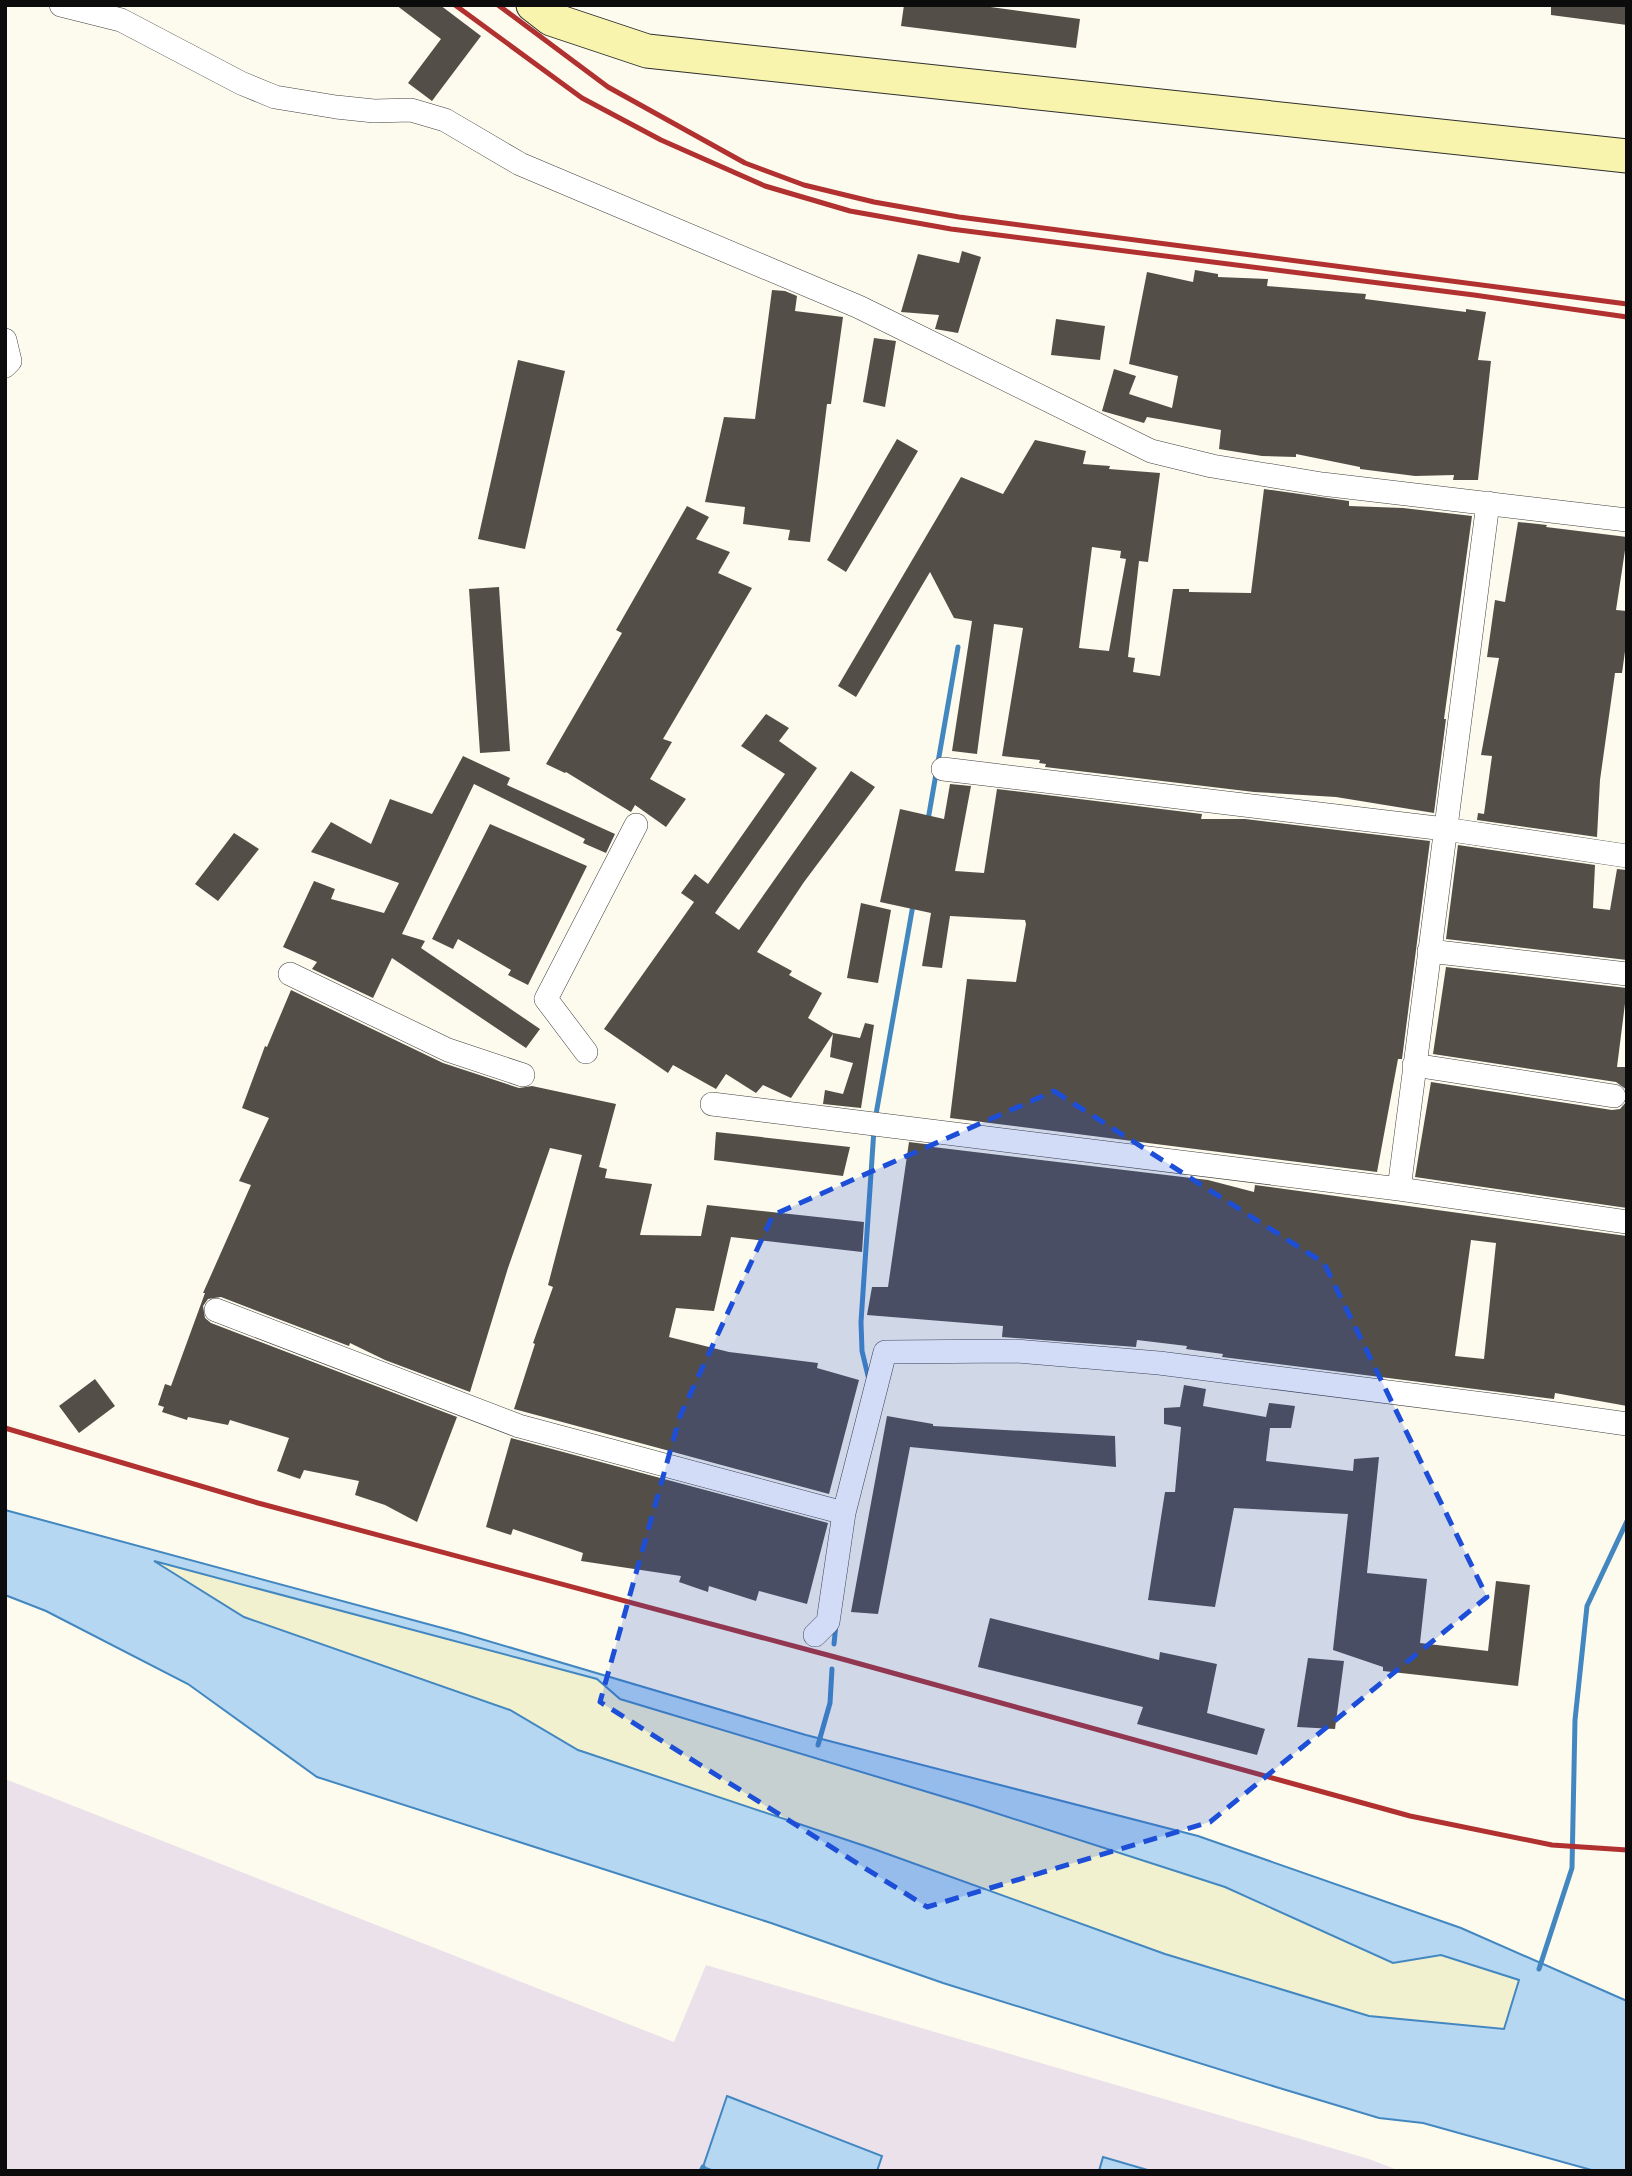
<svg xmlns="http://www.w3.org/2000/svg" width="1632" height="2176" viewBox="0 0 1632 2176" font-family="'Times New Roman',serif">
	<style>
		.industrial { fill: #eae1ea }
		.farmland { fill: #f1f0cf }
		.water { fill: #b5d7f1; stroke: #4387c1; stroke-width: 2; fill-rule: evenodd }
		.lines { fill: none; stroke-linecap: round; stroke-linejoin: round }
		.stream { stroke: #4387c1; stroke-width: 5 }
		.building { fill: #544e49; fill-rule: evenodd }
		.minor-casing { stroke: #3f3f3f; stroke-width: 24 }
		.secondary-casing { stroke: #2e2e2e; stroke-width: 35 }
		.minor { stroke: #fff; stroke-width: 23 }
		.secondary { stroke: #f8f4ad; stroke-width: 33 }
		.rail { stroke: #b03130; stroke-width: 5 }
		.marked { fill: #1d4ed8; fill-opacity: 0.2; stroke: #1d4ed8; stroke-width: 5; stroke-dasharray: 14 9; stroke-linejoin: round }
	</style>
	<rect width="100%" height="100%" fill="#fdfbed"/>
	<path class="industrial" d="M 5,1779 L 674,2042 L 706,1965 L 1369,2159 L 1400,2171 L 5,2171 Z"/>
	<path class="farmland" d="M 151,1560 L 597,1679 L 620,1699 L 974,1806 L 1225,1887 L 1393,1963 L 1441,1955 L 1520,1980 L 1504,2029 L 1369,2016 L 1165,1954 L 578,1750 L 510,1710 L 244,1617 Z"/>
	<path class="water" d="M 5,1510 L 461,1633 L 806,1735 L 1198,1836 L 1461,1928 L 1627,2001 L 1627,2171 L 1595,2171 L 1423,2123 L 1379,2118 L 1276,2087 L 943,1983 L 771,1923 L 317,1777 L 188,1684 L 46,1611 L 5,1595 ZM 154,1561 L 597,1679 L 620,1699 L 974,1806 L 1225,1887 L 1393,1963 L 1441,1955 L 1519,1980 L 1504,2029 L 1369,2016 L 1165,1954 L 871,1848 L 578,1750 L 510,1710 L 244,1617 Z
		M 727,2096 L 882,2156 L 877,2171 L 714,2171 L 703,2167 Z
		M 1103,2157 L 1151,2171 L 1099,2171 Z"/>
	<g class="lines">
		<path class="stream" d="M 928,820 L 958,647
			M 875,1120 L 913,905
			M 869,1380 L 862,1351 L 861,1322 L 874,1129
			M 834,1644 L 836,1624
			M 818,1745 L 830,1703 L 832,1669
			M 1539,1969 L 1572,1868 L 1575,1720 L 1587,1606 L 1627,1521
			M 701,2171 L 703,2167"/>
	</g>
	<path class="building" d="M 396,5 L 440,5 L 481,36 L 432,101 L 408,83 L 441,39 Z
		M 904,5 L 976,5 L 1080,19 L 1076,48 L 901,26 Z
		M 1551,5 L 1627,5 L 1627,25 L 1551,15 Z
		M 962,251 L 981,257 L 958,333 L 935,329 L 939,315 L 901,312 L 918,254 L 959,263 Z
		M 1195,270 L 1218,274 L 1218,277 L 1268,279 L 1267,286 L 1366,294 L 1365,299 L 1466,312 L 1466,309 L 1486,312 L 1478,360 L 1491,361 L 1478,480 L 1453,480 L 1454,475 L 1415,476 L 1360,469 L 1360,467 L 1296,454 L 1296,457 L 1262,456 L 1219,449 L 1221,430 L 1147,417 L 1144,423 L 1102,411 L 1114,369 L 1136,376 L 1129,394 L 1172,408 L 1178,376 L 1129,364 L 1147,272 L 1193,282 Z
		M 772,290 L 785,291 L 797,296 L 795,311 L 843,317 L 831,404 L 827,404 L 810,542 L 788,540 L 790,530 L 743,524 L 745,507 L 705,502 L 724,417 L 755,419 Z
		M 1056,319 L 1105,326 L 1100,360 L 1051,355 Z
		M 874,338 L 896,341 L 885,407 L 863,402 Z
		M 518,360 L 565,371 L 525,549 L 478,539 Z
		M 897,439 L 918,451 L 846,572 L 827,560 Z
		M 1035,440 L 1086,451 L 1083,464 L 1110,466 L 1109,469 L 1160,473 L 1148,562 L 1139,561 L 1128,657 L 1135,658 L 1133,672 L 1160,676 L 1173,589 L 1189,589 L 1189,592 L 1251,593 L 1264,489 L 1349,501 L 1349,506 L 1403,508 L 1472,516 L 1444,719 L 1446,719 L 1434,813 L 1336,797 L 1254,792 L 1045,767 L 1046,764 L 1039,763 L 1040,760 L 1002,756 L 1023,628 L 994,624 L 977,754 L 952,751 L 972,621 L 954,618 L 930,572 L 856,697 L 838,686 L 961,477 L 1003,494 ZM 1092,547 L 1121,551 L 1120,558 L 1126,559 L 1109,651 L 1079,648 Z
		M 687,506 L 709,517 L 696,539 L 730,552 L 718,573 L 752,588 L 663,739 L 672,742 L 650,779 L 686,799 L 666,827 L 635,805 L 631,812 L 566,772 L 565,773 L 546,764 L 622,633 L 616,630 Z
		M 1518,522 L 1547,525 L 1546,527 L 1627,537 L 1616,610 L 1627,611 L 1627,637 L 1622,673 L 1615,673 L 1600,780 L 1597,837 L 1477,820 L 1478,813 L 1484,814 L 1492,756 L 1481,755 L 1499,658 L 1487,657 L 1495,600 L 1505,602 Z
		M 499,587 L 510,751 L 480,753 L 469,589 Z
		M 766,714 L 789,728 L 779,741 L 817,768 L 715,913 L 739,930 L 851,771 L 875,787 L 804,882 L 757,952 L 792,971 L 789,975 L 822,993 L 808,1018 L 833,1033 L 860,1038 L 865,1023 L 874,1025 L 861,1108 L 823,1104 L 825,1090 L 843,1094 L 853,1063 L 830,1057 L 833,1034 L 791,1098 L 763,1085 L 756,1093 L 726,1074 L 716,1089 L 673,1065 L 668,1073 L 604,1029 L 694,902 L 681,893 L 695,874 L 708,884 L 785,774 L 741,746 Z
		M 463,756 L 510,778 L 507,785 L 615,834 L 606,853 L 583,843 L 585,839 L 474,784 L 402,934 L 425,941 L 421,948 L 540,1029 L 526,1048 L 392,958 L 373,998 L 312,969 L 317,962 L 283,947 L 314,881 L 335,889 L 331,899 L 384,913 L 399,883 L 311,852 L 331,822 L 371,844 L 390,799 L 432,814 Z
		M 950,784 L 971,786 L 955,871 L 984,873 L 997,789 L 1202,814 L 1201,819 L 1245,819 L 1430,841 L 1402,1059 L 1398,1059 L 1377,1172 L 950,1118 L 967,979 L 1016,982 L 1026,924 L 1025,920 L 950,916 L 942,968 L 922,966 L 931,913 L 880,902 L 900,809 L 944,819 Z
		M 490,824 L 587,866 L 528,985 L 508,975 L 511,970 L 458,939 L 453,949 L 432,939 Z
		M 234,833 L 259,849 L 218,901 L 195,884 Z
		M 1458,845 L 1595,865 L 1593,908 L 1610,910 L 1617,869 L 1627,870 L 1627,960 L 1446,939 Z
		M 861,903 L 891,910 L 878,983 L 847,978 Z
		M 1446,967 L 1627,988 L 1617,1067 L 1627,1067 L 1627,1090 L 1616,1082 L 1433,1054 Z
		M 291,990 L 443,1063 L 519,1088 L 532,1086 L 616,1104 L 599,1167 L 607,1169 L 605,1178 L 652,1184 L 640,1235 L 701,1236 L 707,1205 L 864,1222 L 862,1252 L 731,1237 L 714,1311 L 676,1308 L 669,1337 L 729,1352 L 818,1363 L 817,1368 L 859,1380 L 829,1494 L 514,1409 L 535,1344 L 533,1343 L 553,1287 L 548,1285 L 582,1155 L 550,1148 L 508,1268 L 470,1392 L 385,1360 L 350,1343 L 349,1346 L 221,1297 L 208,1299 L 203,1306 L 205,1318 L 211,1323 L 457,1417 L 417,1522 L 385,1505 L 355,1495 L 359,1481 L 304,1470 L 300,1479 L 277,1471 L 289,1438 L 230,1420 L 228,1425 L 188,1417 L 187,1420 L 162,1412 L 164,1407 L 158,1405 L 165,1384 L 171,1386 L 205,1293 L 203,1293 L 251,1185 L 239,1181 L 269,1118 L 242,1108 L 265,1046 L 267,1047 Z
		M 1431,1082 L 1612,1110 L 1620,1109 L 1627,1101 L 1627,1208 L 1415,1177 Z
		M 716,1132 L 850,1147 L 843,1176 L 714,1160 Z
		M 909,1142 L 933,1145 L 933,1147 L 1208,1180 L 1254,1192 L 1255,1185 L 1627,1236 L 1627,1406 L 1555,1393 L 1554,1399 L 1222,1357 L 1223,1354 L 1186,1349 L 1187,1346 L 1137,1340 L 1136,1347 L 1002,1337 L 1003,1326 L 867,1315 L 872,1287 L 888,1287 ZM 1471,1240 L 1496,1243 L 1484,1359 L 1455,1356 Z
		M 95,1379 L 115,1406 L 79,1433 L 59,1406 Z
		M 1184,1385 L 1206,1389 L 1203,1406 L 1266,1417 L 1269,1403 L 1295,1406 L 1291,1428 L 1270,1428 L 1266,1461 L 1353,1471 L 1354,1459 L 1379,1457 L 1367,1573 L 1427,1579 L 1420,1643 L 1488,1651 L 1496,1581 L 1530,1585 L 1518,1686 L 1383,1671 L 1383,1667 L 1333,1650 L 1348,1514 L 1234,1508 L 1215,1607 L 1148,1600 L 1165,1492 L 1175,1492 L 1181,1427 L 1164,1424 L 1164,1408 L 1180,1407 Z
		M 887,1416 L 933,1424 L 933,1426 L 1115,1436 L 1116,1467 L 910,1447 L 878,1614 L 851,1612 Z
		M 511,1438 L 828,1523 L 807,1604 L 759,1591 L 756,1601 L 709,1586 L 708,1592 L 679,1582 L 681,1576 L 581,1561 L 583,1553 L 513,1529 L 511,1535 L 486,1527 Z
		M 990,1618 L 1159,1660 L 1160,1652 L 1217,1664 L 1207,1713 L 1265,1729 L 1257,1755 L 1137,1724 L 1143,1707 L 978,1667 Z
		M 1308,1658 L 1344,1661 L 1335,1729 L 1297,1727 Z"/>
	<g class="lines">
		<defs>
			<path id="minor" d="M 61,5 L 121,20 L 241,83 L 275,97 L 336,107 L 374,111 L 411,110 L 445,120 L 520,164 L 859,307 L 1151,451 L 1212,466 L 1322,484 L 1627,520
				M 5,340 L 10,361 L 5,366
				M 943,769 L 1445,829 L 1627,856
				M 1429,951 L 1627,974
				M 290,974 L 448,1050 L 523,1075
				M 586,1052 L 546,999 L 636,825
				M 1414,1065 L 1614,1096
				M 712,1104 L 1399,1189 L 1627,1222
				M 1399,1189 L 1488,503
				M 216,1310 L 519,1426 L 844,1513
				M 815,1635 L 828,1622 L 844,1513 L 885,1352 L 1015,1351 L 1159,1363 L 1515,1408 L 1627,1424"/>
			<path id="secondary" d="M 533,5 L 551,19 L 647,51 L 1627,156"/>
		</defs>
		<use href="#minor" class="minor-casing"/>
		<use href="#secondary" class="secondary-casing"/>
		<use href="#minor" class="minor"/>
		<use href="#secondary" class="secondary"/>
		<path class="rail" d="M 455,5 L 582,98 L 661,140 L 765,186 L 850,211 L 951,229 L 1474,295 L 1627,317
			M 498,5 L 608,87 L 745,163 L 804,185 L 874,202 L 959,217 L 1627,304
			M 5,1428 L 258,1503 L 835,1657 L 1410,1816 L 1552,1845 L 1627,1850"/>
	</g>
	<path class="marked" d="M 1054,1091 L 1324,1263 L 1487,1597 L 1210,1822 L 927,1907 L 600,1702 L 680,1416 L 773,1215 Z"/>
	<rect width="1632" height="2176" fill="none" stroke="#0c0c0c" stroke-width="14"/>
</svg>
